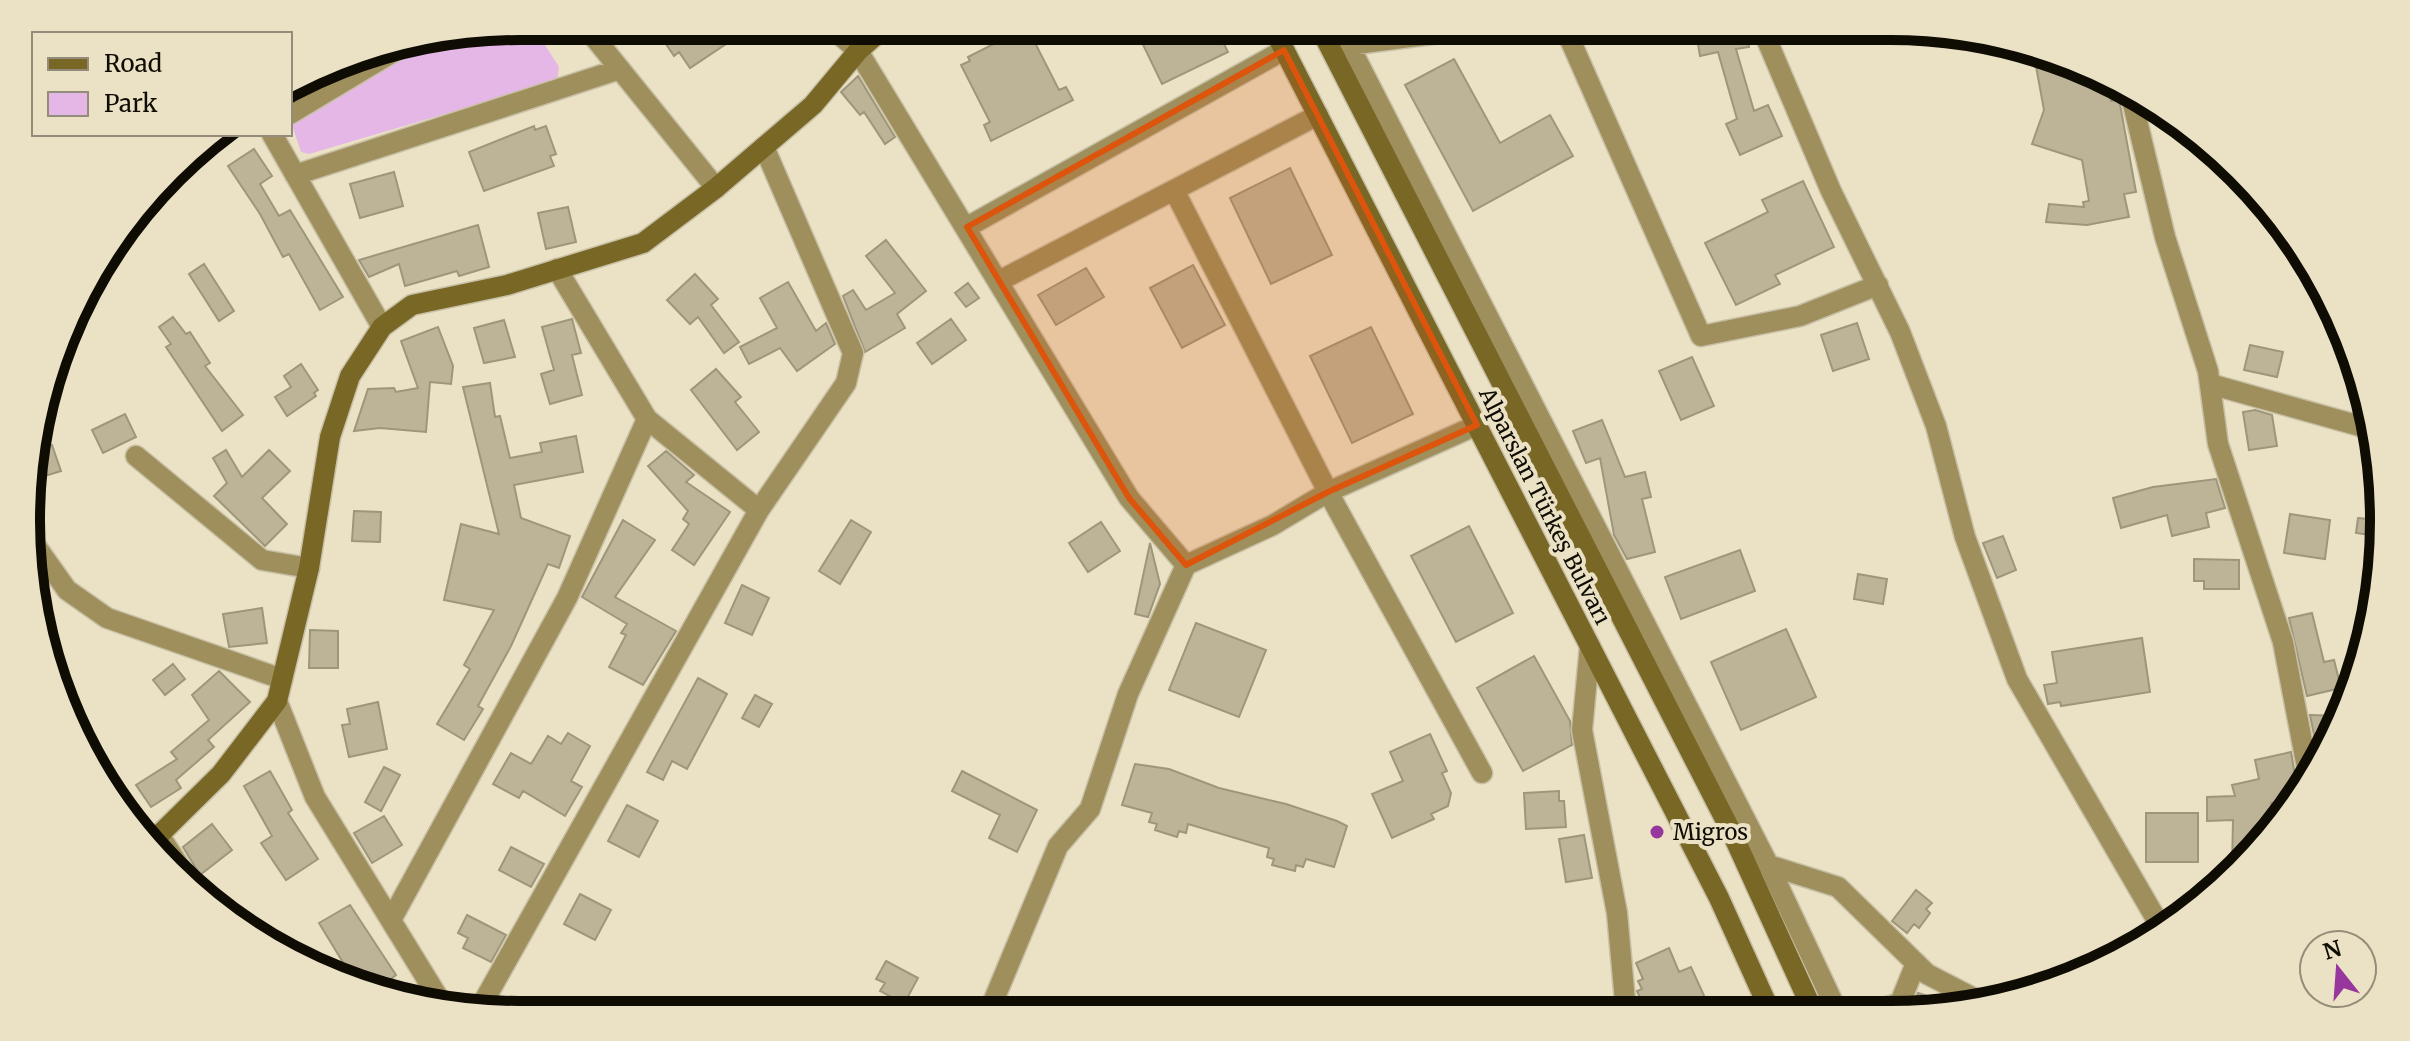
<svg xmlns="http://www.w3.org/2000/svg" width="2410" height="1041" viewBox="0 0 2410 1041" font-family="Merriweather,serif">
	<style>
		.green { fill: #e5b7e6 }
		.building { fill: #bdb498; stroke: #9e967b; stroke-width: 2 }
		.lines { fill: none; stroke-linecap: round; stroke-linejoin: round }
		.street-casing { stroke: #c8c0a6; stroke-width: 23 }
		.secondary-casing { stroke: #c8c0a6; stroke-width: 23 }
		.street { stroke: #9e8f5c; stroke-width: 20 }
		.secondary { stroke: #796726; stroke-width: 20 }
		.marked { fill: #dd550c; fill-opacity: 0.2; stroke: #dd550c; stroke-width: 6; stroke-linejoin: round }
		.poi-dot { fill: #97369d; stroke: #ebe2c5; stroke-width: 3 }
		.labels { text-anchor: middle; stroke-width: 8; stroke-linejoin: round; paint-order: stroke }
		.street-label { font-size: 22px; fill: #0f0c04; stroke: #ebe2c5 }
		.poi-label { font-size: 22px; fill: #0f0c04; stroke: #ebe2c5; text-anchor: start }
		.rim { fill: none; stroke: #0f0c04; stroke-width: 10 }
	</style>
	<rect width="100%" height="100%" fill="#ebe2c5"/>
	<path class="green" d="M 520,26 L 533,26 L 559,67 L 557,81 L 309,154 L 301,152 L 290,119 L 418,43 Z"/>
	<path class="building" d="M 654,26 L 753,26 L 690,68 L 679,52 L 674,56 Z
		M 1134,26 L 1215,26 L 1228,52 L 1162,84 Z
		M 1695,26 L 1745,26 L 1749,47 L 1736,49 L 1754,111 L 1768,105 L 1782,136 L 1740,155 L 1726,124 L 1737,119 L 1718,52 L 1700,56 Z
		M 1019,31 L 1021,35 L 1029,31 L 1059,90 L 1066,87 L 1073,100 L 991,141 L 984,125 L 990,122 L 961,65 L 970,61 L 968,57 Z
		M 2033,50 L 2049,52 L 2108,87 L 2111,101 L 2119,99 L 2136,192 L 2124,194 L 2129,217 L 2087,225 L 2046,222 L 2049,204 L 2084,207 L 2083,202 L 2089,201 L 2082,160 L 2032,144 L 2044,110 Z
		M 1454,59 L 1500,143 L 1550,115 L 1573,156 L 1473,211 L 1405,85 Z
		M 858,76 L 895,137 L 885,144 L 864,112 L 860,115 L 841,92 Z
		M 534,126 L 535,130 L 546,126 L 556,154 L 550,156 L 554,166 L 484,191 L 469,152 Z
		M 254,149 L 272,176 L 260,184 L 279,216 L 290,210 L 343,297 L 320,310 L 289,254 L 283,257 L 260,214 L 228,166 Z
		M 1290,168 L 1332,255 L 1271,284 L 1230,198 Z
		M 394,172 L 403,206 L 360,218 L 350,184 Z
		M 1803,181 L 1834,247 L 1775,275 L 1780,284 L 1736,305 L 1705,243 L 1768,212 L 1762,200 Z
		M 568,207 L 576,242 L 546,249 L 538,213 Z
		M 478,225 L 489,267 L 459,276 L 457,271 L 405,286 L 399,264 L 369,277 L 359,260 Z
		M 886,240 L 926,291 L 897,314 L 905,328 L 865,352 L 843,296 L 853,290 L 866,310 L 895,293 L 866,256 Z
		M 204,264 L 234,311 L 219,321 L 189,274 Z
		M 1193,265 L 1225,325 L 1182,348 L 1150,288 Z
		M 1086,268 L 1104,297 L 1056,325 L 1038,295 Z
		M 695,274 L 718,299 L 711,305 L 739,342 L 724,353 L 698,317 L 690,324 L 667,300 Z
		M 788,282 L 816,331 L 826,323 L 835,344 L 797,371 L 780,348 L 749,364 L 740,347 L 777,328 L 760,298 Z
		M 968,283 L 979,298 L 966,307 L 955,293 Z
		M 173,317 L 186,334 L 190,332 L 210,363 L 205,366 L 243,415 L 222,431 L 166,347 L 171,344 L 159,327 Z
		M 572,319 L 581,353 L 572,355 L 582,395 L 550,404 L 541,374 L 554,370 L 542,327 Z
		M 951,319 L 966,340 L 932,364 L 917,343 Z
		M 504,320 L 515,357 L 484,363 L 474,328 Z
		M 1857,323 L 1869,359 L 1833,371 L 1821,335 Z
		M 438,327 L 453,366 L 451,384 L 430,382 L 426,432 L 380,428 L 354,431 L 368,389 L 394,388 L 396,392 L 418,388 L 401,341 Z
		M 1371,327 L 1413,414 L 1352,443 L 1310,356 Z
		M 2250,345 L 2283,352 L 2277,377 L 2244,370 Z
		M 1692,357 L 1714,406 L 1681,420 L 1659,371 Z
		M 301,364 L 318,390 L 314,393 L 316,396 L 287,416 L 275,397 L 291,387 L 284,376 Z
		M 716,369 L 741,397 L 735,402 L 759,432 L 737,450 L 691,390 Z
		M 490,383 L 495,417 L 500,416 L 510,458 L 542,452 L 540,443 L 576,436 L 583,472 L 514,485 L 521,518 L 570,536 L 559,568 L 548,564 L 511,646 L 478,706 L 483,709 L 464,740 L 437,724 L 470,669 L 464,665 L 494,610 L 444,600 L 461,524 L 499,534 L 463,387 Z
		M 2255,410 L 2272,415 L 2277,446 L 2249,450 L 2243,412 Z
		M 125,414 L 136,437 L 103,453 L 92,430 Z
		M 1602,420 L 1625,477 L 1645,472 L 1651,497 L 1642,499 L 1655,552 L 1627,559 L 1614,535 L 1600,458 L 1586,463 L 1573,431 Z
		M 52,445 L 61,471 L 35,479 L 35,451 Z
		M 226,450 L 242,477 L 269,450 L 290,471 L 262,498 L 287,524 L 265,546 L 214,496 L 227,483 L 213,458 Z
		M 666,451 L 694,475 L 686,482 L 730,512 L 694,565 L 672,550 L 689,524 L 683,519 L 688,511 L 648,466 Z
		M 2216,479 L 2225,508 L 2206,513 L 2209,527 L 2172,536 L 2167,515 L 2121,528 L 2113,498 L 2153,487 Z
		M 354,511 L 381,512 L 380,542 L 352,541 Z
		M 2290,514 L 2330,520 L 2325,559 L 2284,553 Z
		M 2358,518 L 2379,520 L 2377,536 L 2356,533 Z
		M 623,520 L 655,540 L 615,597 L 676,631 L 643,685 L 609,667 L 626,635 L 621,633 L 627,624 L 582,597 Z
		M 851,520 L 871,532 L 840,584 L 819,571 Z
		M 1101,522 L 1120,551 L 1088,572 L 1069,543 Z
		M 1469,526 L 1513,613 L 1456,642 L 1411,556 Z
		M 2003,536 L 2016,570 L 1997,578 L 1983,543 Z
		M 1150,543 L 1160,584 L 1148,617 L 1135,614 Z
		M 1740,550 L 1755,591 L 1681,619 L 1665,577 Z
		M 2194,559 L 2239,560 L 2239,589 L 2204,589 L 2204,581 L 2194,581 Z
		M 1858,574 L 1887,579 L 1883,604 L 1854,599 Z
		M 742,585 L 769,598 L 752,635 L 725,623 Z
		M 262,608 L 267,643 L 229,647 L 223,614 Z
		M 2312,613 L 2324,662 L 2334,660 L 2341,688 L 2307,696 L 2289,618 Z
		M 1196,623 L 1266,650 L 1239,717 L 1169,690 Z
		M 1786,629 L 1816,697 L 1741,730 L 1711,662 Z
		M 310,630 L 338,631 L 338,668 L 309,668 Z
		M 2142,638 L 2150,692 L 2061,706 L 2060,702 L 2048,704 L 2044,685 L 2057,683 L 2052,652 Z
		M 1534,656 L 1570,721 L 1572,745 L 1523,771 L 1477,688 Z
		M 173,664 L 185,679 L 165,695 L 153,680 Z
		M 219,671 L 250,702 L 208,740 L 214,747 L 176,780 L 181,788 L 151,807 L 136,785 L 177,759 L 171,752 L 209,720 L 192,695 Z
		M 698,678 L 727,694 L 687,769 L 672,761 L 663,780 L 647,772 Z
		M 755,695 L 772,704 L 759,727 L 742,718 Z
		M 378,702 L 387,749 L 349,757 L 342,725 L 350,724 L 347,709 Z
		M 2310,715 L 2340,716 L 2319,759 Z
		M 568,733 L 590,746 L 571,781 L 582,787 L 565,816 L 523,791 L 519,798 L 493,784 L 511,753 L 531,764 L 548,736 L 561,744 Z
		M 1430,734 L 1447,771 L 1442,773 L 1451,793 L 1448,806 L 1431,814 L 1434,819 L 1392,838 L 1372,794 L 1403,781 L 1390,752 Z
		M 2291,752 L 2296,781 L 2303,790 L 2300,796 L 2271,803 L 2276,822 L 2232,869 L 2233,820 L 2207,821 L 2207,797 L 2235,796 L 2232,785 L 2259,779 L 2255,760 Z
		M 1135,764 L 1169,769 L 1219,788 L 1286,804 L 1337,821 L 1347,826 L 1334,867 L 1306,859 L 1303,867 L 1296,865 L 1295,871 L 1272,865 L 1274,859 L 1267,857 L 1269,848 L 1188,824 L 1186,833 L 1179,831 L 1177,837 L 1155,830 L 1157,824 L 1149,822 L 1152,813 L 1122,805 Z
		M 384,767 L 400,775 L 381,811 L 365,802 Z
		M 270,771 L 292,810 L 288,813 L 318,859 L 286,880 L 261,843 L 272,836 L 244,786 Z
		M 962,771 L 1037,810 L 1017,852 L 989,838 L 1000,815 L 952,791 Z
		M 1559,791 L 1559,801 L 1564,801 L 1566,827 L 1526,829 L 1524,793 Z
		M 627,805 L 658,821 L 639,857 L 608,841 Z
		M 2146,813 L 2198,813 L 2198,862 L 2146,862 Z
		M 384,816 L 402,845 L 372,863 L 354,833 Z
		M 212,824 L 232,850 L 200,875 L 183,847 Z
		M 1584,835 L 1592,878 L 1566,882 L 1559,839 Z
		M 511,847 L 544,864 L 531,887 L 499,870 Z
		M 1916,890 L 1932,903 L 1926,909 L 1930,913 L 1919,928 L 1914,924 L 1907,933 L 1892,921 Z
		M 580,894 L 611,910 L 595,940 L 564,924 Z
		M 350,905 L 396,975 L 391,979 L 402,995 L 358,987 L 319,923 Z
		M 467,915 L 506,935 L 491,962 L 463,948 L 468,938 L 458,933 Z
		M 1669,948 L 1679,972 L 1691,967 L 1711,1011 L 1655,1012 L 1651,1001 L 1643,1005 L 1637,991 L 1642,989 L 1638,981 L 1643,979 L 1636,963 Z
		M 886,961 L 918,978 L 904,1004 L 880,991 L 885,983 L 876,979 Z
		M 1918,993 L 1962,1007 L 1964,1008 L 1910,1011 Z
		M 610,997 L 636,1015 L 598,1015 Z"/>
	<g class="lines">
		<defs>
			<path id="street" d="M 585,26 L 716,188
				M 830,26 L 858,51 L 1129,498 L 1186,565 L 1273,525 L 1328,492 L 1477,425
				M 1333,26 L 1349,45 L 1769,866 L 1837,1011
				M 1564,26 L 1701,336 L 1800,316 L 1878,285
				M 1761,26 L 1831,191 L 1900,332 L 1936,426 L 1965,537 L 2017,679 L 2162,929
				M 1349,45 L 1493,26
				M 2132,100 L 2165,237 L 2208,371 L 2218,444 L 2283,642 L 2309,778
				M 290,114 L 405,45
				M 272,134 L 382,327
				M 295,175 L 620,69
				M 1174,190 L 1328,492 L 1482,773
				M 967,227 L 1284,50
				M 557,269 L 647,419 L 759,510
				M 999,281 L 1318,115
				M 2210,384 L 2367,428
				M 136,456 L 262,560 L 309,568
				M 35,545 L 67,590 L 107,618 L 282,679
				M 1590,646 L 1582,730 L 1617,913 L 1626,1012
				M 277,701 L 315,797 L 441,1002
				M 159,835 L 198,895
				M 1765,864 L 1838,887 L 1927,974 L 1983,1003
				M 391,920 L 567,598 L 647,419
				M 480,1008 L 759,510 L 846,383 L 853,353 L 764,147
				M 1873,1011 L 1900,1003 L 1916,963
				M 988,1014 L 1058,846 L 1090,809 L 1128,694 L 1186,565"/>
			<path id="secondary" d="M 1272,26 L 1719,898 L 1770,1011
				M 1319,26 L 1732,833 L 1813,1011
				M 153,841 L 221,774 L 277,701 L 309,568 L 330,437 L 350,376 L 382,327 L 412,305 L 507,285 L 643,243 L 716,188 L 813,105 L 858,51 L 886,26"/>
		</defs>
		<use href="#street" class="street-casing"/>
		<use href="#secondary" class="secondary-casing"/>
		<use href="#street" class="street"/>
		<use href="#secondary" class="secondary"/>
	</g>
	<path class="marked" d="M 1284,50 L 1477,425 L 1328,492 L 1186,565 L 1129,498 L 967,227 Z"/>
	<circle class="poi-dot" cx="1657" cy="832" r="8"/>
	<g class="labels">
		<g class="street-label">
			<text transform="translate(1545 506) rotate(63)" y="8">Alparslan Türkeş Bulvarı</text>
		</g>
		<g class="poi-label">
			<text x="1673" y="840">Migros</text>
		</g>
	</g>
	<path d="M0 0H2410V1041H0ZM520 40H1890A480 480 0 0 1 2370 520V521A480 480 0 0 1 1890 1001H520A480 480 0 0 1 40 521V520A480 480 0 0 1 520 40Z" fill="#ebe2c5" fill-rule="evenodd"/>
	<path class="rim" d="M520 40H1890A480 480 0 0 1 2370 520V521A480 480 0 0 1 1890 1001H520A480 480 0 0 1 40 521V520A480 480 0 0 1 520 40Z"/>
	<rect x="32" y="32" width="260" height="104" fill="#ebe2c5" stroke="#938c78" stroke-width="2"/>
	<rect x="48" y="58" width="40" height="12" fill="#796726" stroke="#938c78" stroke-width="2"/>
	<text x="104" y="72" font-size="24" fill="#0f0c04">Road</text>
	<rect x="48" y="92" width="40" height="24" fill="#e5b7e6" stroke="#938c78" stroke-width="2"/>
	<text x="104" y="112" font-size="24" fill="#0f0c04">Park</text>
	<g transform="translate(2338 969) rotate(343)"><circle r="38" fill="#ebe2c5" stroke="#938c78" stroke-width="2"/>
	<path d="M0-6L14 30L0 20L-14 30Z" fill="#97369d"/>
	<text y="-12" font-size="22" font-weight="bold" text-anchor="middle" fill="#0f0c04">N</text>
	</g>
</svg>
